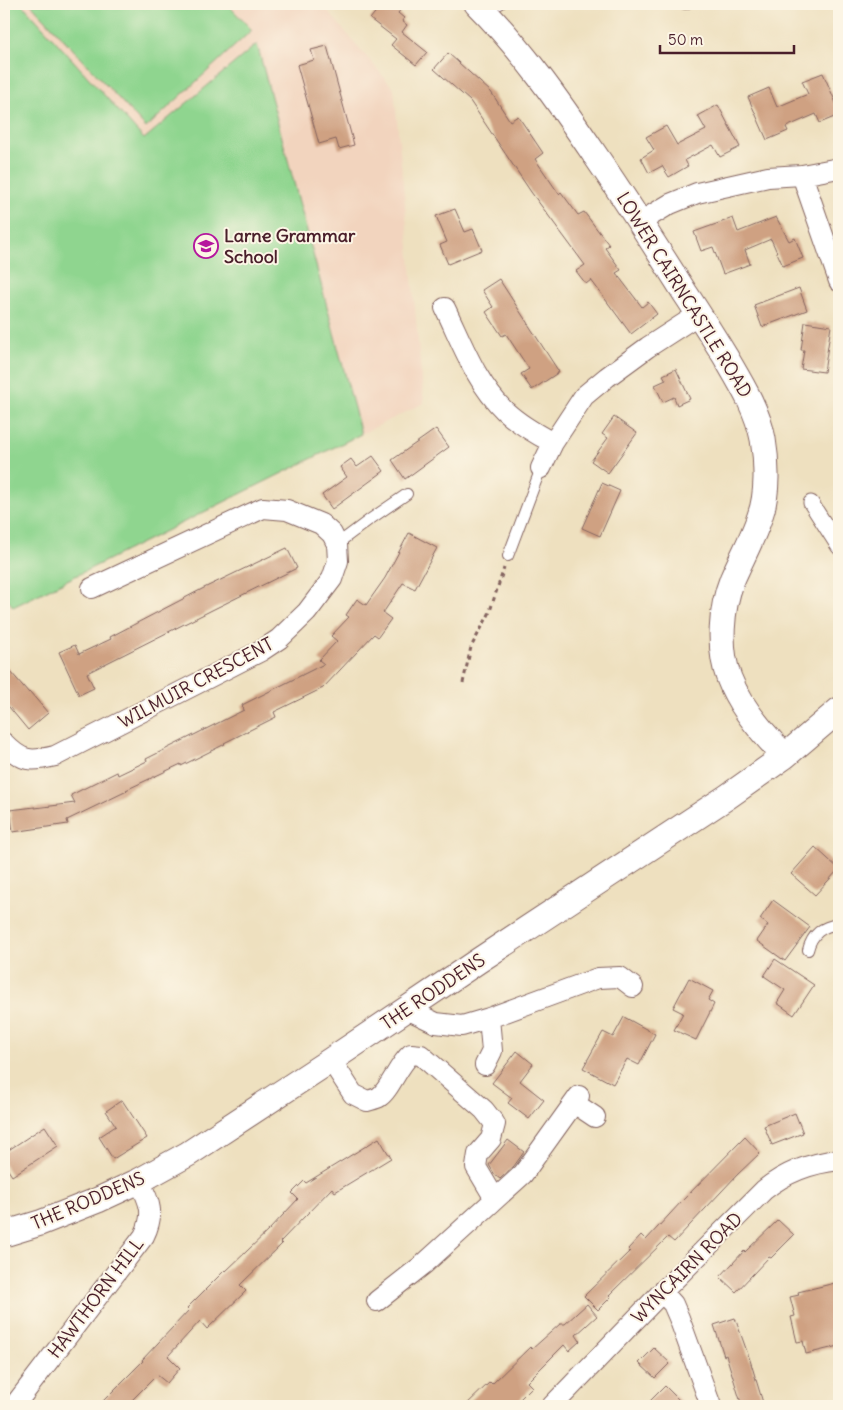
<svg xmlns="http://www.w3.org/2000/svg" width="843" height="1410" viewBox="0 0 843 1410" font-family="Delius,sans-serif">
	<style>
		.built { fill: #f2d4be }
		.green { fill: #8fd58f; stroke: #6c7a5d }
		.building { fill: #cfa182 }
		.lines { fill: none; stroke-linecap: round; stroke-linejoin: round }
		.service-casing { stroke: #83635f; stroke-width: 12 }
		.pedestrian-casing { stroke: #83635f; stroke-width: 17 }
		.minor-casing { stroke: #83635f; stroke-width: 22 }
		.tertiary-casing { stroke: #83635f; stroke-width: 27 }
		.path { stroke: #83635f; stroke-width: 3; stroke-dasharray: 4 4; stroke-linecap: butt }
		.service { stroke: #fff; stroke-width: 10 }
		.pedestrian { stroke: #fff; stroke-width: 15 }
		.minor { stroke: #fff; stroke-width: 20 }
		.tertiary { stroke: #fff; stroke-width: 25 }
		.labels { text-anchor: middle; stroke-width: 4; stroke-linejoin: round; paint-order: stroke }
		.poi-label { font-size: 18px; font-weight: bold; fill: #4a1f2b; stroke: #fcf5e5; text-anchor: start }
		.street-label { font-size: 18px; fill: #4a1f2b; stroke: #fcf5e5 }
	</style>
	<rect width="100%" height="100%" fill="#fcf5e5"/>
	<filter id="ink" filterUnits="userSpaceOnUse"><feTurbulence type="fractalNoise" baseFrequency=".02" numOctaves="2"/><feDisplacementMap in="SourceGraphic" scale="10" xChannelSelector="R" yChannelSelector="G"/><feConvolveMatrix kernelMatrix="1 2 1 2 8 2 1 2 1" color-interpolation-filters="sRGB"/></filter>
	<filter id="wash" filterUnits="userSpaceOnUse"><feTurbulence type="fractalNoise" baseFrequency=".0096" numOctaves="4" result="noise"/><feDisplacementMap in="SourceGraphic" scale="20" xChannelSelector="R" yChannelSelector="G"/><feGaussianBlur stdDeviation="1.12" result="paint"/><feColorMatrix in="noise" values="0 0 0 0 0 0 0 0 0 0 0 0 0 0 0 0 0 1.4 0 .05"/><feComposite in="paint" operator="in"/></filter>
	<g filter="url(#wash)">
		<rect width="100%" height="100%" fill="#eee0bf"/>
		<path class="built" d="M 4,4 L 322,4 L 394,89 L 424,403 L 13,607 L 4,593 Z"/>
		<path class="green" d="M 4,4 L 22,4 L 144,139 L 257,44 L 361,434 L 13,607 L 4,593 Z
			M 31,4 L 227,4 L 252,30 L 146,128 Z"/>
		<g id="blocks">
			<path class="building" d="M 382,4 L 405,4 L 398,13 L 404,18 L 402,21 L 407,25 L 402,32 L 427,52 L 416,65 L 391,45 L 396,39 L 370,19 Z
				M 327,46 L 354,145 L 339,149 L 336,139 L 319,144 L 297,65 L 314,60 L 311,50 Z
				M 448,53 L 491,92 L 510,121 L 518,116 L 543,153 L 535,159 L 559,194 L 561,192 L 578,215 L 584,212 L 609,245 L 605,248 L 621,270 L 616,273 L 642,307 L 648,302 L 657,314 L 631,334 L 591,280 L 586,284 L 576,271 L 585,265 L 531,192 L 470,101 L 434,69 Z
				M 823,73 L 839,110 L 839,115 L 820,123 L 816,114 L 786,127 L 788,131 L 767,140 L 748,97 L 769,88 L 777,107 L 808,94 L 802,81 Z
				M 718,105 L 740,147 L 720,157 L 713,145 L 685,160 L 688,166 L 669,177 L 662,166 L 649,173 L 641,158 L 654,150 L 646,137 L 666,126 L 677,145 L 706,130 L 698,116 Z
				M 455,209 L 465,232 L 473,229 L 482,250 L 448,264 L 440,245 L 447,242 L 436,216 Z
				M 776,217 L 789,241 L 795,238 L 803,258 L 783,266 L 771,239 L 745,250 L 750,264 L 723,274 L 713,247 L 701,251 L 694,232 L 733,218 L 738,232 Z
				M 499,279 L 559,372 L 532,390 L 521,374 L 529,369 L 506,334 L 502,336 L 486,312 L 493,307 L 482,290 Z
				M 799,288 L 807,310 L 762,327 L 754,305 Z
				M 805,322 L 831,326 L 824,372 L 801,369 L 804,350 L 801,350 Z
				M 676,369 L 690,399 L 677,405 L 674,397 L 663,402 L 655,385 L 666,380 L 663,375 Z
				M 614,417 L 637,433 L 608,473 L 591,461 L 608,438 L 602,434 Z
				M 436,429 L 449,447 L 405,479 L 392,460 Z
				M 373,456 L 384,471 L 332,509 L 322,495 L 347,477 L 340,467 L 351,459 L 357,467 Z
				M 602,483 L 620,491 L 600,536 L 582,528 Z
				M 409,533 L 437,548 L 415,589 L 403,583 L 383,613 L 391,619 L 378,637 L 374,634 L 323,688 L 274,712 L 276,717 L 224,743 L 225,744 L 181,766 L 181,764 L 126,790 L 127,791 L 67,820 L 68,824 L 13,832 L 10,810 L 35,807 L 35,808 L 75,803 L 71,795 L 117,772 L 118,775 L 147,761 L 146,759 L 244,710 L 242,705 L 324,664 L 319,660 L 337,641 L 331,636 L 349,617 L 346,615 L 357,599 L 366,605 L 385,578 Z
				M 287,548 L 297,568 L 214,609 L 87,673 L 94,688 L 79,695 L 59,652 L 75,645 L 79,654 L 111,639 L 110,637 L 204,588 Z
				M 4,664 L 29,693 L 30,692 L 48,713 L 28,730 L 4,701 Z
				M 815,847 L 839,869 L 815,895 L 791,874 Z
				M 773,900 L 810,927 L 785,961 L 757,941 L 768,925 L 760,919 Z
				M 775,959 L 814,985 L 794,1015 L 777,1003 L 785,990 L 764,976 Z
				M 689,978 L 713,991 L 708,1000 L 714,1004 L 696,1040 L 674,1030 L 683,1013 L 673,1008 Z
				M 624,1017 L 655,1034 L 639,1065 L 627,1059 L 613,1084 L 583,1068 L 603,1032 L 613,1037 Z
				M 517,1051 L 533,1064 L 520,1081 L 544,1100 L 529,1119 L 508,1103 L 512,1098 L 492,1083 Z
				M 122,1100 L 147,1138 L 113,1159 L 99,1137 L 116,1126 L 106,1111 Z
				M 795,1113 L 803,1133 L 772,1145 L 764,1126 Z
				M 45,1126 L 58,1146 L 12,1176 L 4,1164 L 4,1153 Z
				M 745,1137 L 760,1153 L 737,1175 L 674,1242 L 668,1237 L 609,1295 L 611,1297 L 598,1310 L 584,1296 L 630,1251 L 628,1249 L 641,1235 L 646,1240 L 681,1202 Z
				M 379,1138 L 391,1158 L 335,1192 L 332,1188 L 280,1242 L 282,1244 L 240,1285 L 246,1291 L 207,1329 L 200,1321 L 168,1356 L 180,1368 L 167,1383 L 157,1375 L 126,1406 L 98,1406 L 143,1361 L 142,1360 L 189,1310 L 187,1308 L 225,1270 L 226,1271 L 269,1230 L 298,1199 L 292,1193 L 304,1181 L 306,1183 Z
				M 508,1140 L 524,1152 L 514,1166 L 500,1179 L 495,1175 L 489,1165 Z
				M 778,1220 L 794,1235 L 771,1258 L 769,1257 L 736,1292 L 720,1277 L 744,1251 L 745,1252 Z
				M 839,1282 L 839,1346 L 806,1354 L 803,1341 L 797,1342 L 791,1317 L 795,1316 L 790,1297 L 799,1295 L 798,1292 Z
				M 587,1304 L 597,1316 L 576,1335 L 580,1341 L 569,1351 L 564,1345 L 527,1382 L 532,1387 L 513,1406 L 465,1406 L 490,1382 L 492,1384 L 530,1347 L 532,1349 L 560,1324 L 565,1324 Z
				M 735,1318 L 750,1360 L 764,1406 L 742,1406 L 726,1355 L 724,1356 L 714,1325 Z
				M 654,1348 L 670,1363 L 655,1378 L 639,1363 Z
				M 665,1386 L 685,1406 L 645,1406 Z"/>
		</g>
	</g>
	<g filter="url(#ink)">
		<use href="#blocks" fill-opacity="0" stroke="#83635f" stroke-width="1"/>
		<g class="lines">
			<defs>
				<path id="service" d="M 685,4 L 686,4
					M 482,7 L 500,4
					M 337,544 L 369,520 L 407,494
					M 508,556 L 541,468
					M 808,950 C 812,934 822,926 839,924"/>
				<path id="pedestrian" d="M 811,503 L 839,547"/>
				<path id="minor" d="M 802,175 L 839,281
					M 640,222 L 670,204 L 697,193 L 768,177 L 802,175 L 839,168
					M 445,308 C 462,343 476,383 505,411 C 519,424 536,434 553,443
					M 541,468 L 553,443 L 584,396 L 607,377 L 648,347 L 699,314
					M 4,743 C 22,762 31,762 55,756 L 261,651 L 279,639 L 307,612 L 332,579 L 338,561 L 337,544 L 332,534 L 321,524 L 287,510 L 263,508 L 92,588
					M 407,1009 L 436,1023 L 462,1026 L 489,1018 L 598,978 L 620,977 L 633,987
					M 331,1060 L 353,1094 L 367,1101 C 370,1100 376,1099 379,1097 C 390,1090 398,1065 411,1054 L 421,1055 L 484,1110 L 495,1124 L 491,1139 L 478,1154 L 476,1167 L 495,1199
					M 485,1065 L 492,1051 L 489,1018
					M 574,1103 L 595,1117
					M 662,1292 L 673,1304 L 679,1318 L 711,1406
					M 377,1301 L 424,1264 L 523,1174 L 579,1096
					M 14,1406 L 144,1236 C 155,1214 150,1202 139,1181
					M 552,1406 L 662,1292 L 764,1190 C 786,1172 811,1163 839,1160"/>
				<path id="tertiary" d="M 477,4 C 522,49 559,102 595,155 C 626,200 656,247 685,293 C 699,314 712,335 725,356 C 740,382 757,408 763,439 C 767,462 768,494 760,516 C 753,538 741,559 732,580 C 721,608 718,649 729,678 C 740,707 763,734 785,756
					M 4,1234 L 40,1223 L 98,1200 L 139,1181 L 188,1154 L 331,1060 L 478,961 L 727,797 L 785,756 L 839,710"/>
			</defs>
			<use href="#service" class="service-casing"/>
			<use href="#pedestrian" class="pedestrian-casing"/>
			<use href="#minor" class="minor-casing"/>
			<use href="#tertiary" class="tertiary-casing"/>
			<path class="path" d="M 463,683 L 471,647 L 489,614 L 504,568"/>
			<use href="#service" class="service"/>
			<use href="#pedestrian" class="pedestrian"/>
			<use href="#minor" class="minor"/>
			<use href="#tertiary" class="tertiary"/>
		</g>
	</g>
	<defs>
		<symbol id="school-ring" viewBox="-11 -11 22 22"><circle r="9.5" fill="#fcf5e5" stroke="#b5179e" stroke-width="1.5"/><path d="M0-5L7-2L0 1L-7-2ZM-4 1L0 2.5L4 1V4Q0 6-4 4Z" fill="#b5179e"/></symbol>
	</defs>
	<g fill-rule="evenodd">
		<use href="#school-ring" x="192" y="232" width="28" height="28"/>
	</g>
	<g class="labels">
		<g class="poi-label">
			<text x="224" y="242">Larne Grammar<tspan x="224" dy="21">School</tspan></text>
		</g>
		<g class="street-label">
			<text transform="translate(684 295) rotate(58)" y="6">LOWER CAIRNCASTLE ROAD</text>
			<text transform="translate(196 683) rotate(-28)" y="6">WILMUIR CRESCENT</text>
			<text transform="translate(433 992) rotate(-34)" y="6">THE RODDENS</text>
			<text transform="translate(88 1201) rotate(-23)" y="6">THE RODDENS</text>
			<text transform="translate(687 1268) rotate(-45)" y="6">WYNCAIRN ROAD</text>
			<text transform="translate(96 1298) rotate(-53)" y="6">HAWTHORN HILL</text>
		</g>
	</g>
	<rect width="843" height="1410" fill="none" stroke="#fcf5e5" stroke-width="20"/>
	<path d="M660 45v8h134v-8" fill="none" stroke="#4a1f2b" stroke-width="2.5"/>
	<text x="668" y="45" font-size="15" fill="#4a1f2b" stroke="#fcf5e5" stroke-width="4" paint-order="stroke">50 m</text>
</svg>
